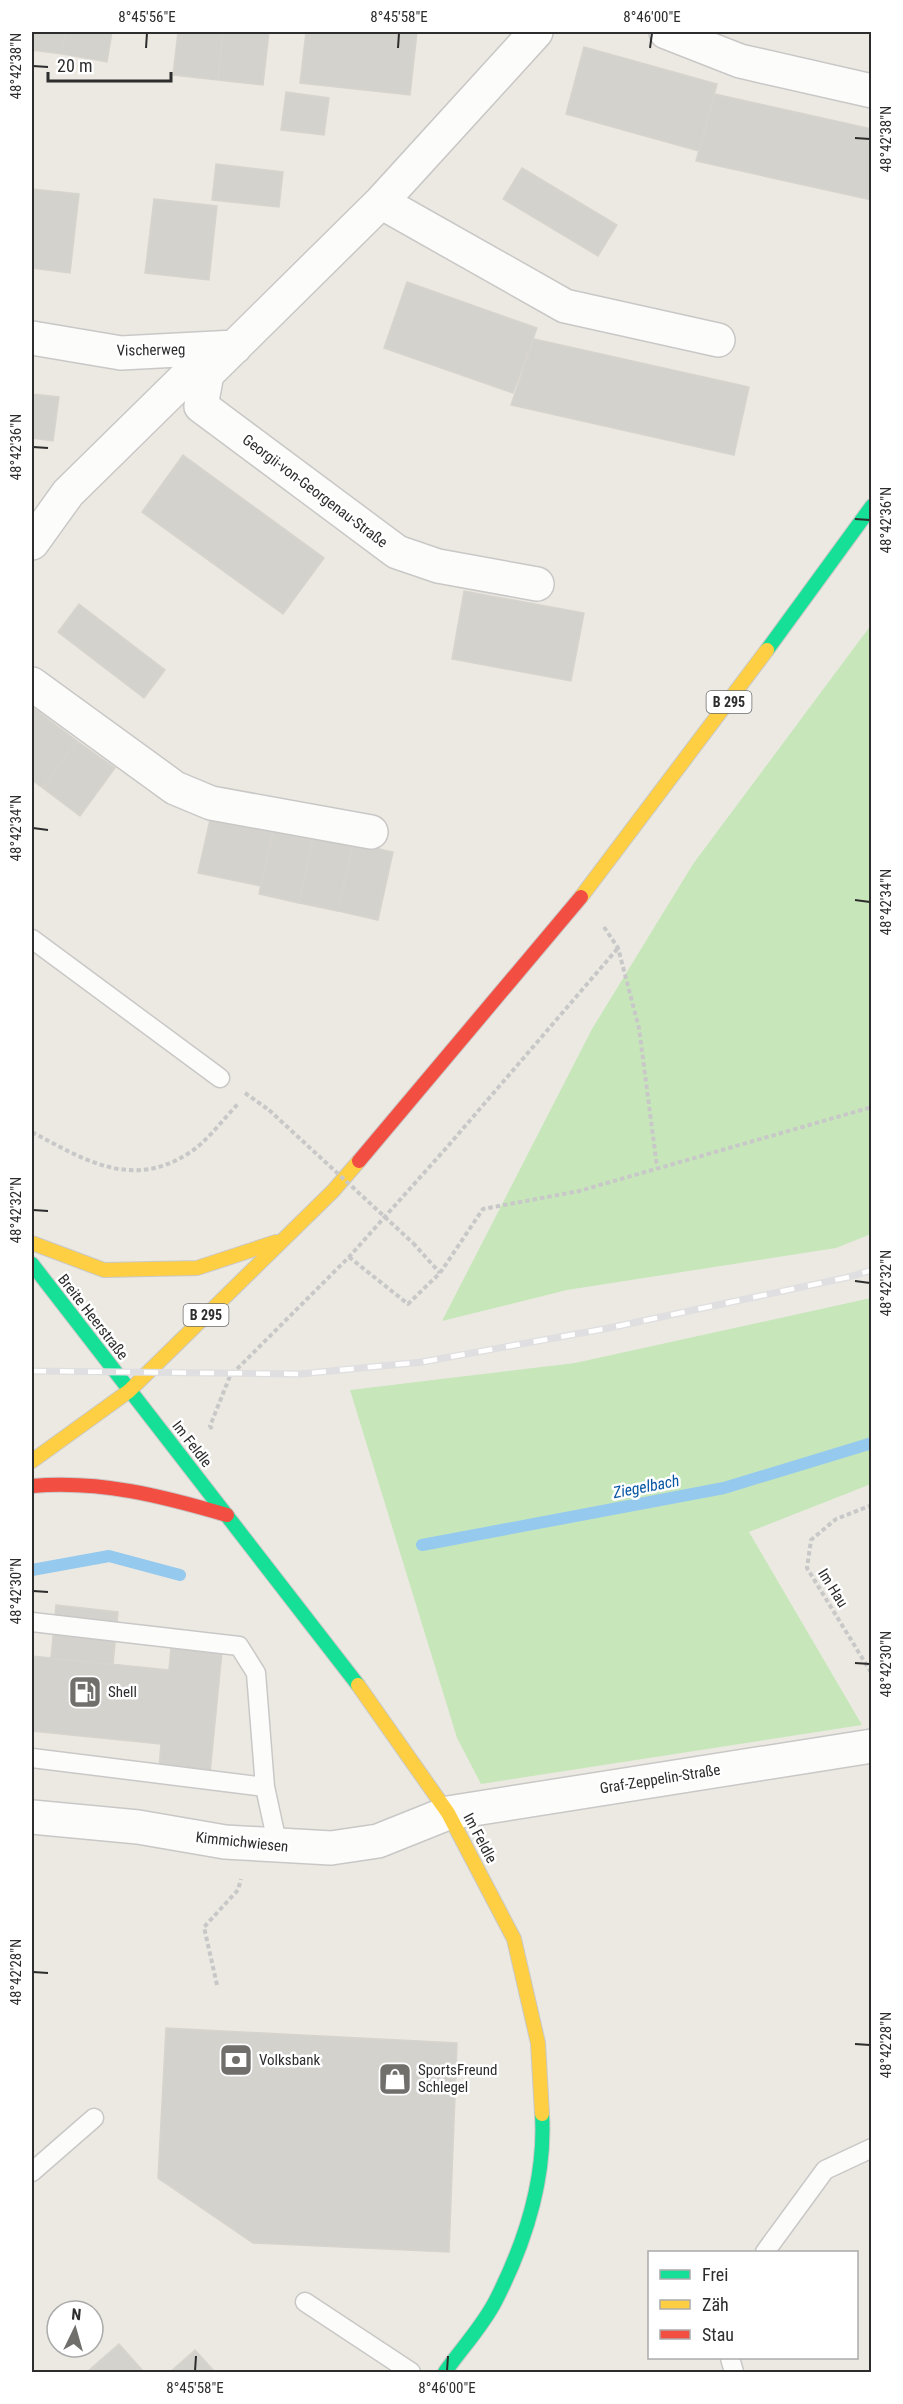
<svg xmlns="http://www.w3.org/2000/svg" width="903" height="2404" viewBox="0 0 903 2404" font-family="'Roboto Condensed',sans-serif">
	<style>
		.green { fill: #c7e7bb }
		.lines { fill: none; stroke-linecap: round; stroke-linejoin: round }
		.stream { stroke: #95c9ee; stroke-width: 12 }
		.building { fill: #d4d2cd; stroke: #d7d4ce; stroke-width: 1.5 }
		.lane-casing { stroke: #c9c8c7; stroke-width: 21 }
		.street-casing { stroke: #c9c8c7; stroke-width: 36 }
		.fast-casing { stroke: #c9c8c7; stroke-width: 16 }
		.slow-casing { stroke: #c9c8c7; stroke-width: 16 }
		.jam-casing { stroke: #c9c8c7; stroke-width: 16 }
		.path { stroke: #c8c8c8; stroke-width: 4; stroke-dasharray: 4.5 3; stroke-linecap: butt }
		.lane { stroke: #fcfcfb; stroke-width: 18 }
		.street { stroke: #fcfcfb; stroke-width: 33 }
		.fast { stroke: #16e098; stroke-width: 14 }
		.slow { stroke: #ffcf43; stroke-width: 14 }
		.jam { stroke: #f24e42; stroke-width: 14 }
		.rail-casing { stroke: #dfdee0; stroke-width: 7 }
		.rail { stroke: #fff; stroke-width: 4.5; stroke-dasharray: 14; stroke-linecap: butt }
		.path-bridge { stroke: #c8c8c8; stroke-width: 4; stroke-dasharray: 4.5 3; stroke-linecap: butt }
		.ticks { fill: none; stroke: #2d2d2d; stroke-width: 2 }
		.labels { text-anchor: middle; stroke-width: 5; stroke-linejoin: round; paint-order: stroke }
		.shield { fill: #fff; stroke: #6c6c6c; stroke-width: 1.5 }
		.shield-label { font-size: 14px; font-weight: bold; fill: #2d2d2d }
		.street-label { font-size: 15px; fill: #2d2d2d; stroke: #fff }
		.poi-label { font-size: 15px; fill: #2d2d2d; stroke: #fff; text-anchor: start }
		.water-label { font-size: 16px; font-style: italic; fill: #0956a5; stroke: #fff }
		.neatline { fill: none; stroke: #2d2d2d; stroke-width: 2 }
		.ticks-label { font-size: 15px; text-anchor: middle; fill: #2d2d2d }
	</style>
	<rect width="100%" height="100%" fill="#ece9e2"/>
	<path class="green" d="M 871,625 L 871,1234 L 836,1248 L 567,1290 L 442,1321 L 592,1029 L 693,864 Z
		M 871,1298 L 871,1484 L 749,1532 L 862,1725 L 481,1784 L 457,1738 L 350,1390 L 575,1363 Z"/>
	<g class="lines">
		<path class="stream" d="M 422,1545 L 724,1488 L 872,1443
			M 32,1570 L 109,1556 L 180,1575"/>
	</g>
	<path class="building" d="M 32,32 L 65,32 L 62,54 L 32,50 Z
		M 65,32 L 112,32 L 107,62 L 62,54 Z
		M 178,32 L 223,32 L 218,80 L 173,75 Z
		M 223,32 L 269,32 L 263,85 L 218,80 Z
		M 306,32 L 417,32 L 410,95 L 300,83 Z
		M 584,47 L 717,84 L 699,151 L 566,114 Z
		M 286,92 L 329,98 L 324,135 L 281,130 Z
		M 715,94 L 872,129 L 872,200 L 696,161 Z
		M 216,164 L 283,172 L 279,207 L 212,200 Z
		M 522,168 L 617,225 L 598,256 L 503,199 Z
		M 32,189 L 79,194 L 70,273 L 32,268 Z
		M 154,199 L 217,206 L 209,280 L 145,273 Z
		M 407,282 L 537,328 L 513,393 L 384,348 Z
		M 534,339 L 749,387 L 734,455 L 511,405 Z
		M 32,394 L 59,397 L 53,441 L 32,438 Z
		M 183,455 L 324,558 L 283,614 L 142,512 Z
		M 464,591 L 584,613 L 571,681 L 452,659 Z
		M 79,604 L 165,670 L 144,698 L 58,632 Z
		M 32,707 L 40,713 L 32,724 Z
		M 40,713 L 77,741 L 43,788 L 32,780 L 32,724 Z
		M 77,741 L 115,768 L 80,816 L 43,788 Z
		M 212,811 L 275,825 L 261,886 L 198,873 Z
		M 274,826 L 314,834 L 299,903 L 259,894 Z
		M 314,834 L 353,843 L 338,911 L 299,903 Z
		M 353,843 L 393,852 L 378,920 L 338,911 Z
		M 56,1605 L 118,1612 L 113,1665 L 51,1658 Z
		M 171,1647 L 222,1652 L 210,1773 L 159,1768 L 161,1744 L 32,1731 L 32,1656 L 169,1670 Z
		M 166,2028 L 457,2043 L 449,2252 L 253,2243 L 158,2178 Z
		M 119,2344 L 144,2372 L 87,2372 Z
		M 195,2350 L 215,2372 L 170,2372 Z"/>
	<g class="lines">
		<defs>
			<path id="lane" d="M 32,939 L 220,1078
				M 32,1622 L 239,1646 L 256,1673 L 265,1787 L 278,1847
				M 32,1758 L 265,1787
				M 32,2172 L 94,2118
				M 765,2252 L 825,2170 L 872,2148
				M 305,2302 L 411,2372
				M 730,2358 L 734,2372"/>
			<path id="street" d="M 666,32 L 740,61 L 872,91
				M 381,202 L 565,306 L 718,340
				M 32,338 L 121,353 L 235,347
				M 207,374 L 201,406 L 397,552 L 438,566 L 537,584
				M 32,543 L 68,493 L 186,377 L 207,374 L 381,202 L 536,32
				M 32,684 L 175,788 L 211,803 L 371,832
				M 32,1817 L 138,1827 L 225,1842 L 331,1848 L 378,1841 L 448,1813 L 872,1746"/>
			<path id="fast" d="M 767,650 L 872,506
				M 32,1264 L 358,1685
				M 445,2372 C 461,2349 483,2326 496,2300 C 525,2243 546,2179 542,2114"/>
			<path id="slow" d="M 581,897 L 767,650
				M 32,1243 L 104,1270 L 197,1268 L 276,1242
				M 32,1461 L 129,1391 L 333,1191 L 359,1161
				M 358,1685 L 448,1813 L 514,1939 L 538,2043 L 542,2114"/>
			<path id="jam" d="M 359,1161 L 581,897
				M 32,1486 C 100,1480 162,1496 227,1515"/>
		</defs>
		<use href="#lane" class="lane-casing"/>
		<use href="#street" class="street-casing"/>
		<use href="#fast" class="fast-casing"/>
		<use href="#slow" class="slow-casing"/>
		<use href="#jam" class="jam-casing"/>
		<path class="path" d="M 604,927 L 618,948 L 639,1028 L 657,1167
			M 245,1093 L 269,1110
			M 32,1132 C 84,1160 132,1190 189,1153 C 207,1142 223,1119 238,1104
			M 413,1243 L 440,1273
			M 349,1257 L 408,1304 L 440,1273 L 483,1209 L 579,1191 L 872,1107
			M 212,1429 L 210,1426 L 230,1376 L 349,1257 L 448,1146 L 618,948
			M 872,1505 L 836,1519 L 811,1540 L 807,1568 L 872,1674
			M 217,1985 L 204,1927 L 238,1890 L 241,1879"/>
		<use href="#lane" class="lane"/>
		<use href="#street" class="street"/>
		<use href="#fast" class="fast"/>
		<use href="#slow" class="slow"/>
		<use href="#jam" class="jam"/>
		<defs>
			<path id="rail" d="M 32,1371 L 300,1374 L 422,1362 L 609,1328 L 849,1277 L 872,1270"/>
		</defs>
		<use href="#rail" class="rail-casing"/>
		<use href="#rail" class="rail"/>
		<path class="path-bridge" d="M 269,1110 L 413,1243"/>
	</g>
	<path class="ticks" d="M 146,48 L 147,33M 398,48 L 399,33M 650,48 L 652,33M 33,66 L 48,67M 855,138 L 870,139M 33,447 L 48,448M 855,519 L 870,520M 33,828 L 48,830M 855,900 L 870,902M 33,1210 L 48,1211M 855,1281 L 870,1283M 33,1591 L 48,1592M 855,1663 L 870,1664M 33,1972 L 48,1973M 855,2044 L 870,2045M 195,2371 L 196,2356M 447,2371 L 448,2356"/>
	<defs>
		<symbol id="fuel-square" viewBox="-11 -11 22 22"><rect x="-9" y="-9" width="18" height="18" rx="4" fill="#706f6c" stroke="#fff"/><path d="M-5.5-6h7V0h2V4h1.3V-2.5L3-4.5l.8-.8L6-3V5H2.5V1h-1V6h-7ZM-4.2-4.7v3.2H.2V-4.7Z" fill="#fff"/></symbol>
		<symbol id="bank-square" viewBox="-11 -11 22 22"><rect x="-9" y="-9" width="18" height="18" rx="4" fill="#706f6c" stroke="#fff"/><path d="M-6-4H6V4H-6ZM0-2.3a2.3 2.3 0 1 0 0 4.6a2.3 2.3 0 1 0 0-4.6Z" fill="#fff"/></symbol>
		<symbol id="shop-square" viewBox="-11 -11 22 22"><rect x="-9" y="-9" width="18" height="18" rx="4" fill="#706f6c" stroke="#fff"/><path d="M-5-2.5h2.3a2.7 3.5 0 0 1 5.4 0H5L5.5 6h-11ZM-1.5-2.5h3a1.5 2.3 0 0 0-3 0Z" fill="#fff"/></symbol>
	</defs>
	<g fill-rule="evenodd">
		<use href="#fuel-square" x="66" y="1673" width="38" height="38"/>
		<use href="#bank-square" x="217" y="2041" width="38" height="38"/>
		<use href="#shop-square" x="376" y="2060" width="38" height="38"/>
	</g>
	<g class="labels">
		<g class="shield">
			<rect x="706.5" y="691" width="45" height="22" rx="4.5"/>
			<rect x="183.5" y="1304" width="45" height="22" rx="4.5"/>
		</g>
		<g class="shield-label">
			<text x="729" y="707">B 295</text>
			<text x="206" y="1320">B 295</text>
		</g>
		<g class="street-label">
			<text transform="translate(151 350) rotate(-1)" y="5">Vischerweg</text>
			<text transform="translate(315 491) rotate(37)" y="5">Georgii-von-Georgenau-Straße</text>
			<text transform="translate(93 1317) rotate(52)" y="5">Breite Heerstraße</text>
			<text transform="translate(192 1444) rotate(52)" y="5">Im Feldle</text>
			<text transform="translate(833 1588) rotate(58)" y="5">Im Hau</text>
			<text transform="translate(660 1779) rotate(-9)" y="5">Graf-Zeppelin-Straße</text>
			<text transform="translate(480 1838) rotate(62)" y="5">Im Feldle</text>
			<text transform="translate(242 1842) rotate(6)" y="5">Kimmichwiesen</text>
		</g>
		<g class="poi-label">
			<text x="108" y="1697">Shell</text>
			<text x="259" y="2065">Volksbank</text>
			<text x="418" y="2075">SportsFreund<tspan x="418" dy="17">Schlegel</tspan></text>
		</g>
		<g class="water-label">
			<text transform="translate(646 1486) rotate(-11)" y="6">Ziegelbach</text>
		</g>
	</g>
	<rect width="903" height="2404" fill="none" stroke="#ffffff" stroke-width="66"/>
	<rect x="648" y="2251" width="210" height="108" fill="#ffffff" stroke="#ababab" stroke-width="1.5"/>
	<rect x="660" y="2270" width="30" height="9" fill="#16e098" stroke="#ababab" stroke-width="1.5"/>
	<text x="702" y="2281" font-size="18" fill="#2d2d2d">Frei</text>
	<rect x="660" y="2300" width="30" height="9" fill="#ffcf43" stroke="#ababab" stroke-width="1.5"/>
	<text x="702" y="2311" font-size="18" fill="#2d2d2d">Zäh</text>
	<rect x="660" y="2330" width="30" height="9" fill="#f24e42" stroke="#ababab" stroke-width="1.5"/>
	<text x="702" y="2341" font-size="18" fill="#2d2d2d">Stau</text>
	<g transform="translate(75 2329) rotate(5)"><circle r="28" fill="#ffffff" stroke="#ababab" stroke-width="1.5"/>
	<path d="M0-4.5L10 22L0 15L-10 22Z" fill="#706f6c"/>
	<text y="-9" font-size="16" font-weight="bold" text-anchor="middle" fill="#2d2d2d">N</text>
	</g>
	<path d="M48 72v9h123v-9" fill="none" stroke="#2d2d2d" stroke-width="3"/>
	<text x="57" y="72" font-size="18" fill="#2d2d2d" stroke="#ffffff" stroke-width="4.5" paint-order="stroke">20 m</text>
	<rect x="33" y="33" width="837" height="2338" class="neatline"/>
	<g class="ticks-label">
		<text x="147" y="22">8°45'56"E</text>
		<text x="399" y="22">8°45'58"E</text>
		<text x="652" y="22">8°46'00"E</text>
		<text transform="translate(16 66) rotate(-90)" y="5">48°42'38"N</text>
		<text transform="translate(886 139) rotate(-90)" y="5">48°42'38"N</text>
		<text transform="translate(16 447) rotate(-90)" y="5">48°42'36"N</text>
		<text transform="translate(886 520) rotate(-90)" y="5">48°42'36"N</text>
		<text transform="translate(16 828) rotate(-90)" y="5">48°42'34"N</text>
		<text transform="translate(886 902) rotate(-90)" y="5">48°42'34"N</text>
		<text transform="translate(16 1210) rotate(-90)" y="5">48°42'32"N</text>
		<text transform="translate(886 1283) rotate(-90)" y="5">48°42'32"N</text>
		<text transform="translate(16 1591) rotate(-90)" y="5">48°42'30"N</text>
		<text transform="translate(886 1664) rotate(-90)" y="5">48°42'30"N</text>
		<text transform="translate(16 1972) rotate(-90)" y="5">48°42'28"N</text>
		<text transform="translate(886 2045) rotate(-90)" y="5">48°42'28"N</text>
		<text x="195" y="2393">8°45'58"E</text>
		<text x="447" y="2393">8°46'00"E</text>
	</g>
</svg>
